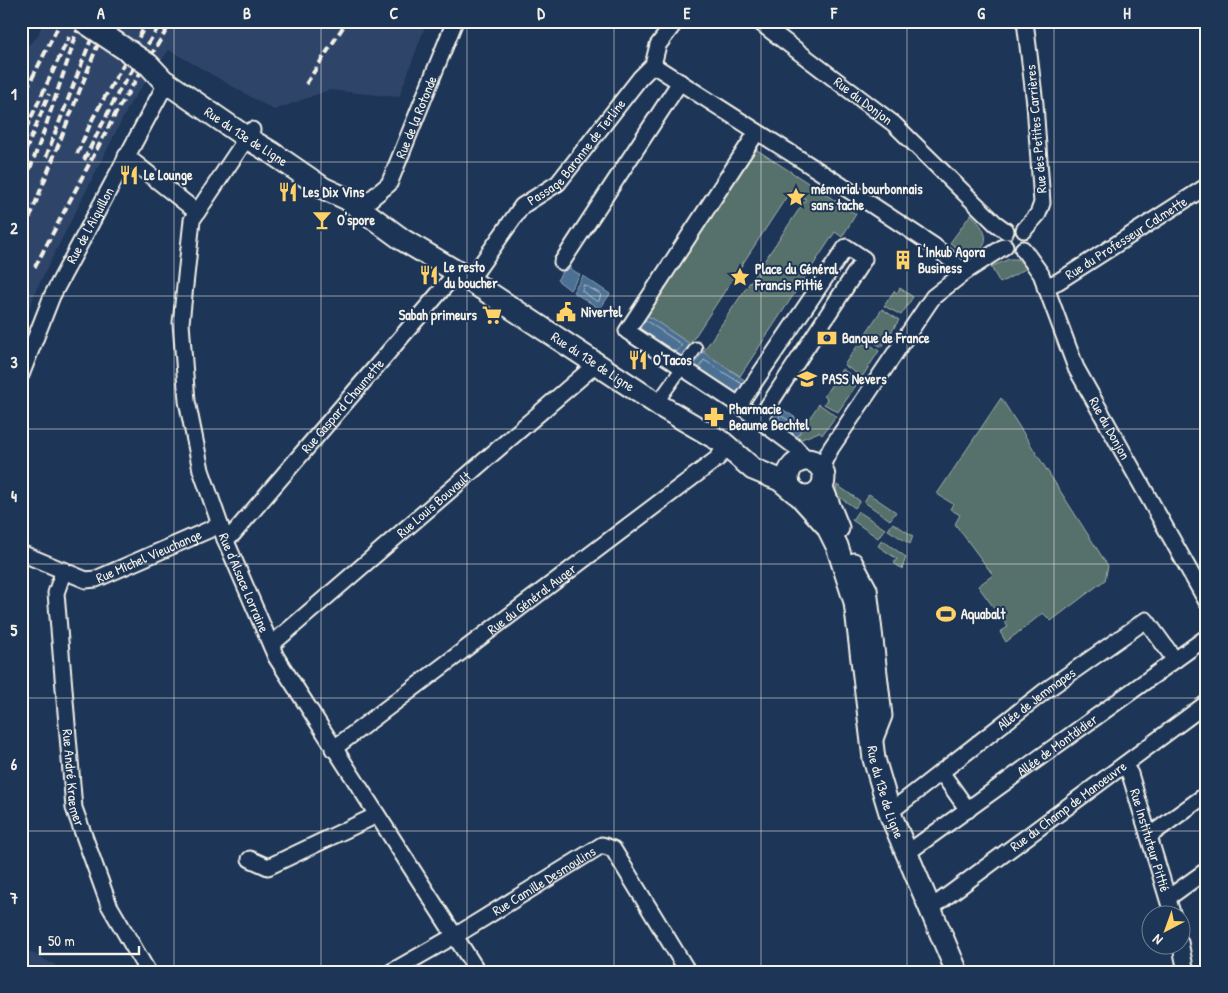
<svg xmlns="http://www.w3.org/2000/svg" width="1228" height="993" viewBox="0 0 1228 993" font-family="'Patrick Hand',sans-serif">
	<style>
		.built { fill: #2f4569 }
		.green { fill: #57706c; stroke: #a6b0aa }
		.water { fill: #4c7093; stroke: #8fa4b5 }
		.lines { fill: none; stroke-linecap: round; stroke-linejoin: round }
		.shore { stroke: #b1bdc6; stroke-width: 1 }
		.pedestrian-casing { stroke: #f4f1e8; stroke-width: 15 }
		.minor-casing { stroke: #f4f1e8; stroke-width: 19 }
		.secondary-casing { stroke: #f4f1e8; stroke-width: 25 }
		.pedestrian { stroke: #1d3557; stroke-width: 11 }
		.minor { stroke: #1d3557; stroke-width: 15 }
		.secondary { stroke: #1d3557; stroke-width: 21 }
		.rail { stroke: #f4f1e8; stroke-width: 4; stroke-dasharray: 8 4; stroke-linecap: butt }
		.secondary-bridge-casing { stroke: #f4f1e8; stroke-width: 25; stroke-linecap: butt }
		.secondary-bridge { stroke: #1d3557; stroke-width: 21 }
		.grid { fill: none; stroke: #f4f1e8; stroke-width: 1; stroke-opacity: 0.55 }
		.labels { text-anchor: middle; stroke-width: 4; stroke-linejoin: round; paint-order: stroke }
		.street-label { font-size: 14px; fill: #f4f1e8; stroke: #1d3557 }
		.poi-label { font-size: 14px; font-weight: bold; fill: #f4f1e8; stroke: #1d3557; text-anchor: start }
		.neatline { fill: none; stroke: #f4f1e8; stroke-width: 2 }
		.grid-label { font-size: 16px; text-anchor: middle; font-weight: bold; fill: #f4f1e8 }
	</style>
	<rect width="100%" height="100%" fill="#1d3557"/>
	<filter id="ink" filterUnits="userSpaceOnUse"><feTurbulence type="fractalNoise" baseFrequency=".02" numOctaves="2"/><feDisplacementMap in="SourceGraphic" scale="10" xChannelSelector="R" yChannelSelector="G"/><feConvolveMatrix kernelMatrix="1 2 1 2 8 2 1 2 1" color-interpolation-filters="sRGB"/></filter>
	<g filter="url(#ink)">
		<path class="built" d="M 44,21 L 427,21 L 399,97 L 329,90 L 274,110 L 169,50 L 131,102 L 37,288 L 21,330 L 21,51 L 37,37 Z
			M 21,947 L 55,965 L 59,972 L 21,972 Z"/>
		<path class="green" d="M 754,148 L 856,214 L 842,237 L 835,232 L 740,376 L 703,352 L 806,199 L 791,190 L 690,344 L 645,314 Z
			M 971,214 C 986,229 995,246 969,256 L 950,243 Z
			M 1009,259 L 1017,259 L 1027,268 L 1000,283 L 991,267 Z
			M 900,288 L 913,297 L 901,315 L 884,306 L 894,291 L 897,293 Z
			M 882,309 L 899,320 L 882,347 L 864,336 Z
			M 865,341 L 879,351 L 862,377 L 844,365 L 858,345 L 861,347 Z
			M 842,369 L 859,381 L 838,412 L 824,404 L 827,399 L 824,396 Z
			M 1001,398 L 1108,566 L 1105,580 L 1051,621 L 1043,613 L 1006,642 L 1000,632 L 1008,627 L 978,586 L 993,575 L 955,524 L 960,515 L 950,509 L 953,504 L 937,494 Z
			M 819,404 L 836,416 L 822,435 L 819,432 L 799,440 L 796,438 Z
			M 837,485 L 860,501 L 855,508 L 835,494 Z
			M 869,494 L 896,512 L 890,520 L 864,502 Z
			M 858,511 L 885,529 L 878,538 L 852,520 Z
			M 893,523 L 913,536 L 910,544 L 888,530 Z
			M 882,540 L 906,557 L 902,569 L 894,563 L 897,559 L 878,546 Z"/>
		<path class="water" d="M 567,266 L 580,275 L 570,290 L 557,280 Z
			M 583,276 L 610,294 L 600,309 L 573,292 Z
			M 645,314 L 690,344 L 678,360 L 629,328 Z
			M 703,352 L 752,385 L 741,402 L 691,369 Z
			M 779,407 L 805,424 L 796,438 L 771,421 Z"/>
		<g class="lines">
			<path class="shore" d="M 584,285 L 601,294 L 599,301 L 596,301 L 582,291 Z
				M 639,328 L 675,352 L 681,347 L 681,344 L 645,320
				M 710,375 L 699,368 L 704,360 L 742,384
				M 780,415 L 796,425 L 796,429 L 793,430 L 779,420 Z"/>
			<defs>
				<path id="pedestrian" d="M 657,403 L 696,348"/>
				<g id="minor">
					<path id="s1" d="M 758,21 L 894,124 L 995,223 L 1006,231"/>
					<path d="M 653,65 L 872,205 L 934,246 L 965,272"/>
					<path id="s2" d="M 252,130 L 192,220 L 181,323 L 187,401 L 201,470 L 225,539 L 276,657 L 478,972"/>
					<path d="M 757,132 L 627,331 L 739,405 L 794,446 L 807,460"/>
					<path d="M 126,156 L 197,212"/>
					<path id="s3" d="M 366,203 L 389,184 L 455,21"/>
					<path d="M 1024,230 L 1038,214 L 1042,203 L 1035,104 L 1025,21"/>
					<path id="s4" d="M 1023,249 L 1041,274 L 1076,368 L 1207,602"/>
					<path d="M 562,262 L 680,82"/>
					<path id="s5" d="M 470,280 L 522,206 L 558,183 L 640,78 L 653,65 L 658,45 L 676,21"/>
					<path id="s6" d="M 1045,287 L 1059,281 L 1207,186"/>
					<path id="s7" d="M 21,375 L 52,296 L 163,89 L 163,80"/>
					<path d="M 739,405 L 846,247 L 864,259 L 759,420"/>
					<path d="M 821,467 L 831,448 L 933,297 L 965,272 L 1005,246"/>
					<path id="s8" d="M 225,539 L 233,534 L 457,272"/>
					<path id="s9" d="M 21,553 L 86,580 L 96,579 L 220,525"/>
					<path d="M 854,561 L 869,589 L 884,716 L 873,744"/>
					<path id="s10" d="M 64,570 L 56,593 L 74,808 L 109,905 L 148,972"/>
					<path id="s11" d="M 271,645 L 587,372 L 594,362"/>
					<path id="s12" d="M 333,749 L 718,458 L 726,445"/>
					<path id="s13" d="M 1124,765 L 1130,774 L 1173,916"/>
					<path d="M 941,772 L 968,810"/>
					<path id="s14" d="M 890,812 L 1045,691 L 1146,620 L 1175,660"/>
					<path d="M 1149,836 L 1207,794"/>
					<path id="s15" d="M 907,853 L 1207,637"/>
					<path d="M 250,859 L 268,867 L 377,815"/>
					<path d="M 1168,898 L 1207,870"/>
					<path id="s16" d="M 931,908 L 1207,703"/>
					<path d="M 1180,942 L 1186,972"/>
					<path id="s17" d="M 391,972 L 463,931 L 602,845 L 613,849 L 688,972"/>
				</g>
				<g id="secondary">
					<path id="s18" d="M 149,65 L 163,80 L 247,138 L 272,153 L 323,188 L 347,199 L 403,240 L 457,272 L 662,407 L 722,442 L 753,469 L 780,480 L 796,493"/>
					<circle cx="806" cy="478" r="18"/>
					<path d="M 822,488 L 838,528"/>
					<path id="s19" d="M 799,495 L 827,526 L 837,546 L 855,602 L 874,759 L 891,816 L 957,972"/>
				</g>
			</defs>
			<use href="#pedestrian" class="pedestrian-casing"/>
			<use href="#minor" class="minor-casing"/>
			<use href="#secondary" class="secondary-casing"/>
			<use href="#pedestrian" class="pedestrian"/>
			<use href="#minor" class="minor"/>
			<use href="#secondary" class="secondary"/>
			<path class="rail" d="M 72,44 L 81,21
				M 306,84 L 347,21
				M 21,100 L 61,21
				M 21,139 L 69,37
				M 77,154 L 93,118 L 148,21
				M 46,157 L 98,21
				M 84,160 L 118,93 L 162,21
				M 21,162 L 49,94
				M 21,192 L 42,137 L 75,39
				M 21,240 L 107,21
				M 35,267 L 117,111 L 172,21"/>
			<defs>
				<path id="secondary-bridge" d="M 83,21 L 149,65"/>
			</defs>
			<use href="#secondary-bridge" class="secondary-bridge-casing"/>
			<use href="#secondary-bridge" class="secondary-bridge"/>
		</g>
	</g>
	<path class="grid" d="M 174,21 L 174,972M 321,21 L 321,972M 467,21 L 467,972M 614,21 L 614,972M 761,21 L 761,972M 907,21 L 907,972M 1054,21 L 1054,972M 21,162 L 1207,162M 21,296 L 1207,296M 21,429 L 1207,429M 21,564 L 1207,564M 21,698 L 1207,698M 21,831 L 1207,831"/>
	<defs>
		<symbol id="restaurant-bare" viewBox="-9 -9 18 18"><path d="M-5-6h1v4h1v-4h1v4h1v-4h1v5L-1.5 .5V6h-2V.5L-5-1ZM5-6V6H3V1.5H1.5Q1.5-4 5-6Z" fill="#ffd166" stroke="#1d3557" stroke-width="2.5" paint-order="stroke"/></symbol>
		<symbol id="sight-bare" viewBox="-9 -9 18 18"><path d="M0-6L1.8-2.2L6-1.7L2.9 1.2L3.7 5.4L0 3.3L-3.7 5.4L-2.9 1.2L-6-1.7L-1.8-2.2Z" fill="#ffd166" stroke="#1d3557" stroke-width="2.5" paint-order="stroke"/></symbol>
		<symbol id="bar-bare" viewBox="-9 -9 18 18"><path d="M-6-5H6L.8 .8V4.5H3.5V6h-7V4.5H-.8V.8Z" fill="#ffd166" stroke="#1d3557" stroke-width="2.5" paint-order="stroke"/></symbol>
		<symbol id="building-bare" viewBox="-9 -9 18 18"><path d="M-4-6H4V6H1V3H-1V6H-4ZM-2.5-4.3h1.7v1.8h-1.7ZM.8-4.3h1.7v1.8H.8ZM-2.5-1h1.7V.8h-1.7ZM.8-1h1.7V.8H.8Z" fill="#ffd166" stroke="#1d3557" stroke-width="2.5" paint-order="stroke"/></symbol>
		<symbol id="civic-bare" viewBox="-9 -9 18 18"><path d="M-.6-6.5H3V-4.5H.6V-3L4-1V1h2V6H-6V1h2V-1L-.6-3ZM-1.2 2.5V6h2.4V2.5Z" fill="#ffd166" stroke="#1d3557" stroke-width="2.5" paint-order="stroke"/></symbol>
		<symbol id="supermarket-bare" viewBox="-9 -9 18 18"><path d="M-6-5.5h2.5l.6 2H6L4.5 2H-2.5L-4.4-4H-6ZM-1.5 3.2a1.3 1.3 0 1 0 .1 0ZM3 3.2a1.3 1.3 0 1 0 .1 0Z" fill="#ffd166" stroke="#1d3557" stroke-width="2.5" paint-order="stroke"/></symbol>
		<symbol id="bank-bare" viewBox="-9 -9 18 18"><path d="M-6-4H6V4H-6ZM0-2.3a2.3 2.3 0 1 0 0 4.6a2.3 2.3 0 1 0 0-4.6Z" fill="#ffd166" stroke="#1d3557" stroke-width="2.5" paint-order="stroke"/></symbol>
		<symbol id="university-bare" viewBox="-9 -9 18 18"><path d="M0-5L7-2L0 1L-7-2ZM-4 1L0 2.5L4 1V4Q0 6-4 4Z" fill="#ffd166" stroke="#1d3557" stroke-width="2.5" paint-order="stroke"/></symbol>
		<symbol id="pharmacy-bare" viewBox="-9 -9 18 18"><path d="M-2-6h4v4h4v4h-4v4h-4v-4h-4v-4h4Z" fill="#ffd166" stroke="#1d3557" stroke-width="2.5" paint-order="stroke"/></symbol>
		<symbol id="stadium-bare" viewBox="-9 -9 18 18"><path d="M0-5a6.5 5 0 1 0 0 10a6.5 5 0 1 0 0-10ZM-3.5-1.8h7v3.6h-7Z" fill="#ffd166" stroke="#1d3557" stroke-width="2.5" paint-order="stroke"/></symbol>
	</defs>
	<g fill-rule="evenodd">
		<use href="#restaurant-bare" x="115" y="161" width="28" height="28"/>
		<use href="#restaurant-bare" x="274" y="178" width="28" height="28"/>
		<use href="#sight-bare" x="782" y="183" width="28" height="28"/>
		<use href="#bar-bare" x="308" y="206" width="28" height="28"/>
		<use href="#building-bare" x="889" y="246" width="28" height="28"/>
		<use href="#restaurant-bare" x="415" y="261" width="28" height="28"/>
		<use href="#sight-bare" x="726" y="263" width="28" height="28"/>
		<use href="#civic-bare" x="552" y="298" width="28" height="28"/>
		<use href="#supermarket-bare" x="478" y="301" width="28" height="28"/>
		<use href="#bank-bare" x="813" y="324" width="28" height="28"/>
		<use href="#restaurant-bare" x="624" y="346" width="28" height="28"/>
		<use href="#university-bare" x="793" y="365" width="28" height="28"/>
		<use href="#pharmacy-bare" x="700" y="403" width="28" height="28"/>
		<use href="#stadium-bare" x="932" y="600" width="28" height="28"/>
	</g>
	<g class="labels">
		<g class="street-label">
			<text dy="5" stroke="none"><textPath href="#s1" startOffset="132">Rue du Donjon</textPath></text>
			<text dy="5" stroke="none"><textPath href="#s3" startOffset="102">Rue de la Rotonde</textPath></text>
			<text transform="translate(1036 129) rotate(-95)" y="5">Rue des Petites Carrières</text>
			<text dy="5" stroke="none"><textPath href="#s18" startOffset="121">Rue du 13e de Ligne</textPath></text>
			<text dy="5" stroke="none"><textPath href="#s5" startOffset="168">Passage Baronne de Terline</textPath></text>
			<text dy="5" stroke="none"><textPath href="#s7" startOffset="165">Rue de l'Aiguillon</textPath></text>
			<text dy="5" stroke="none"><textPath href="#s6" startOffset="95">Rue du Professeur Calmette</textPath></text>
			<text dy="5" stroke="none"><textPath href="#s18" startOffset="535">Rue du 13e de Ligne</textPath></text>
			<text dy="5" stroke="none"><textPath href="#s8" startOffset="178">Rue Gaspard Chaumette</textPath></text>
			<text dy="5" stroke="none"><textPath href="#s4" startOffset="200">Rue du Donjon</textPath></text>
			<text dy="5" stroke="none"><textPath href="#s11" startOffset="215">Rue Louis Bouvault</textPath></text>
			<text dy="5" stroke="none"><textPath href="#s9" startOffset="138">Rue Michel Vieuchange</textPath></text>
			<text dy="5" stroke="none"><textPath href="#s2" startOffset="481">Rue d'Alsace Lorraine</textPath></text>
			<text dy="5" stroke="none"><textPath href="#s12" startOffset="249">Rue du Général Auger</textPath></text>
			<text dy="5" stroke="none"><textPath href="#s14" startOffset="185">Allée de Jemmapes</textPath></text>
			<text dy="5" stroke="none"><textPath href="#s15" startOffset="185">Allée de Montdidier</textPath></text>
			<text dy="5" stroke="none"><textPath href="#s10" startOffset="210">Rue André Kraemer</textPath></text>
			<text dy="5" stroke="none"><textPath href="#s19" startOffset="316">Rue du 13e de Ligne</textPath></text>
			<text dy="5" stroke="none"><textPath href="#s16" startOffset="171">Rue du Champ de Manoeuvre</textPath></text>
			<text dy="5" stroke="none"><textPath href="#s13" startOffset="80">Rue Instituteur Pittié</textPath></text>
			<text dy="5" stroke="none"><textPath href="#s17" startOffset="178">Rue Camille Desmoulins</textPath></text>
		</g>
		<g class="poi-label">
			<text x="144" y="180">Le Lounge</text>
			<text x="811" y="194">mémorial bourbonnais<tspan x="811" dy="16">sans tache</tspan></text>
			<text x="303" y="197">Les Dix Vins</text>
			<text x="337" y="225">O'spore</text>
			<text x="918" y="257">L'Inkub Agora<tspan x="918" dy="16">Business</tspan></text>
			<text x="444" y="272">Le resto<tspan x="444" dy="16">du boucher</tspan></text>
			<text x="755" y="274">Place du Général<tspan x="755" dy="16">Francis Pittié</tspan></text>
			<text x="581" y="317">Nivertel</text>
			<text x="477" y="320" text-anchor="end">Sabah primeurs</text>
			<text x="842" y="343">Banque de France</text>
			<text x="653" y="365">O'Tacos</text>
			<text x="822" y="384">PASS Nevers</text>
			<text x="729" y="414">Pharmacie<tspan x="729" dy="16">Beaume Bechtel</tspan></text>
			<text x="961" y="619">Aquabalt</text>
		</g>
	</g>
	<rect width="1228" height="993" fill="none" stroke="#1d3557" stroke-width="55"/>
	<g transform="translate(1166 930) rotate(221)"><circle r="24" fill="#1d3557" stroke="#738091"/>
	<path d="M0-4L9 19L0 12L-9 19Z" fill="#ffd166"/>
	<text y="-8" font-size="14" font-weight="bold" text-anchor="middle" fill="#f4f1e8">N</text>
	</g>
	<path d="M40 946v8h99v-8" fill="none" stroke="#f4f1e8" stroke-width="2.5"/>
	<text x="48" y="946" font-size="15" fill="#f4f1e8" stroke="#1d3557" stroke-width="4" paint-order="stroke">50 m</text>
	<rect x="28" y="28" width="1172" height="938" class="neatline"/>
	<g class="grid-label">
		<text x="101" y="19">A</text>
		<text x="247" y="19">B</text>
		<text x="394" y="19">C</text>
		<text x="541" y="19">D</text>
		<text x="687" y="19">E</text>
		<text x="834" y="19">F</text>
		<text x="981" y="19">G</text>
		<text x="1127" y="19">H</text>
		<text x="14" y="100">1</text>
		<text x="14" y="234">2</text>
		<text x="14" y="368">3</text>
		<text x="14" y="502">4</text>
		<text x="14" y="636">5</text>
		<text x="14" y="770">6</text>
		<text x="14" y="904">7</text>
	</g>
</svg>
